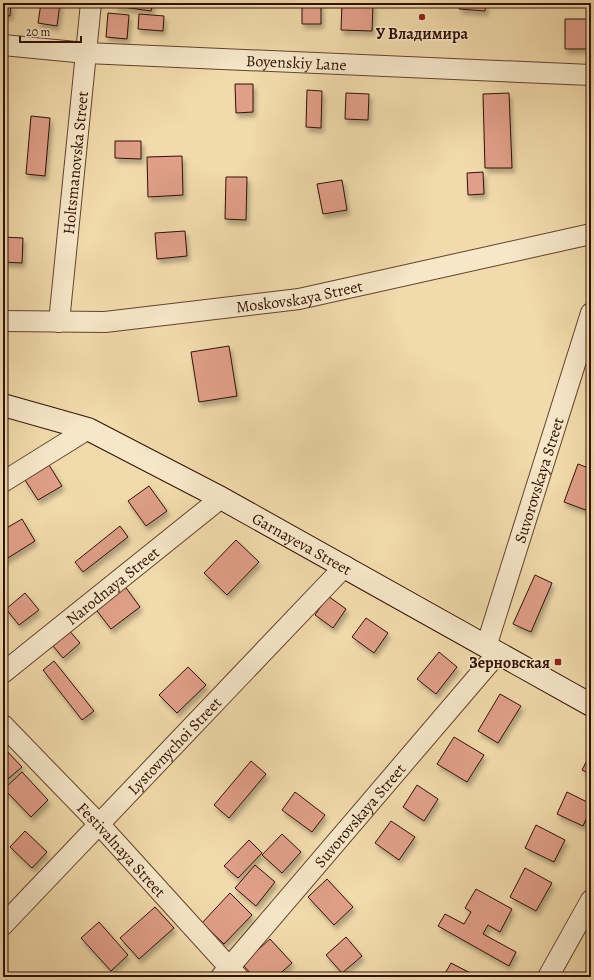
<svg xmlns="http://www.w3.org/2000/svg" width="594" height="980" viewBox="0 0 594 980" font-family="Alegreya,serif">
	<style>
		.building { fill: #df9f88; stroke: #321103; filter: url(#shadow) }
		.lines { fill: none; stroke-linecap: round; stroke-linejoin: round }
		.street-casing { stroke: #62432d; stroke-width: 22 }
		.secondary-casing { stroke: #321103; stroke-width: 24 }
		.street { stroke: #f6e7c8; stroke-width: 20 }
		.secondary { stroke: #f6e7c8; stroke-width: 22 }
		.poi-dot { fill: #8f2418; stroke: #f6e7c8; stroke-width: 1.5 }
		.labels { text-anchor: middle; stroke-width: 3; stroke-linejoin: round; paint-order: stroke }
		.poi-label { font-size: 16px; font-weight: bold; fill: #321103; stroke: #f6e7c8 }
		.street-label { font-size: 16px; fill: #321103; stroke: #f6e7c8 }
	</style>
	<defs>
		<filter id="shadow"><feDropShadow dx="2.5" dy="4.5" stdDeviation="2" flood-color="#0004"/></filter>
	</defs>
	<rect width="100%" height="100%" fill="#f1daab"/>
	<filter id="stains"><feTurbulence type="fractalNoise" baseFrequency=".005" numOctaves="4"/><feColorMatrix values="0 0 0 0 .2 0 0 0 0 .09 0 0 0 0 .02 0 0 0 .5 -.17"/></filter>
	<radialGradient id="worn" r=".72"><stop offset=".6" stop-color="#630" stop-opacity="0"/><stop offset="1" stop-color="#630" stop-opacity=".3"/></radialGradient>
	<path class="building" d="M 3,3 L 11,3 L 10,16 L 3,15 Z
		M 41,3 L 60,3 L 57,26 L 38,23 Z
		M 115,3 L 153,3 L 151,11 L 115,6 Z
		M 302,3 L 321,3 L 321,24 L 302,24 Z
		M 342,3 L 373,3 L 372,31 L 341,30 Z
		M 460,3 L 486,3 L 485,11 L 459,9 Z
		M 108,13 L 129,15 L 127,39 L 106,37 Z
		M 139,14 L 164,16 L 163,31 L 138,29 Z
		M 565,19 L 591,19 L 591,49 L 565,49 Z
		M 235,84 L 253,84 L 253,112 L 236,113 Z
		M 307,90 L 322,91 L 321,128 L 306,127 Z
		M 346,93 L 369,94 L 368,120 L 345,119 Z
		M 509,93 L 512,168 L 485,168 L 483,94 Z
		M 31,116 L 50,118 L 45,176 L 26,174 Z
		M 588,136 L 591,136 L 591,166 L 587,165 Z
		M 115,141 L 141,141 L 141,159 L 115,158 Z
		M 182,156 L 183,195 L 148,197 L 147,157 Z
		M 483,172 L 484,194 L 468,195 L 467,173 Z
		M 226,177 L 247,177 L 246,220 L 225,219 Z
		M 342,180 L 347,210 L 323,214 L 317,184 Z
		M 185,231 L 187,256 L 157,259 L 155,233 Z
		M 3,237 L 23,238 L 22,263 L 3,262 Z
		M 229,346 L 237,396 L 199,402 L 191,352 Z
		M 578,464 L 591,469 L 591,512 L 564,502 Z
		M 49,465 L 62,486 L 38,500 L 25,480 Z
		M 149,486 L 167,511 L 146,526 L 128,501 Z
		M 22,519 L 35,541 L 3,561 L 3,530 Z
		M 120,526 L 128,537 L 83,572 L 75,562 Z
		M 236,540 L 259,562 L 227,595 L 204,573 Z
		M 535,575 L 552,583 L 531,632 L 513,624 Z
		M 124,585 L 140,607 L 111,629 L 94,607 Z
		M 25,593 L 39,610 L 19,625 L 6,609 Z
		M 328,596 L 346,609 L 333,628 L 315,615 Z
		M 366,618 L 388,633 L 374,653 L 352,637 Z
		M 66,627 L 80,643 L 63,658 L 49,641 Z
		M 439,652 L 457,667 L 436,694 L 417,679 Z
		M 54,661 L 94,711 L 82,720 L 43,670 Z
		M 188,667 L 206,685 L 177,713 L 159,695 Z
		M 500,694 L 521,706 L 498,743 L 478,731 Z
		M 454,737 L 484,755 L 467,782 L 437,764 Z
		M 3,747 L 22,767 L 3,783 Z
		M 591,753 L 591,774 L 582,770 Z
		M 251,761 L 266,774 L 229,818 L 214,805 Z
		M 22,772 L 48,800 L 31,817 L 4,789 Z
		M 417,785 L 438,799 L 424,821 L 403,807 Z
		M 295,792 L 325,815 L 312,832 L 282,810 Z
		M 567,792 L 591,804 L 591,808 L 583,826 L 557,814 Z
		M 391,821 L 415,837 L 399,860 L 375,843 Z
		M 536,825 L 565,840 L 554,862 L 525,848 Z
		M 25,831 L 47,852 L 32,868 L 10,847 Z
		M 282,834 L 301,852 L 282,873 L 262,855 Z
		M 249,840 L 262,853 L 238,878 L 224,866 Z
		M 255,865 L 275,882 L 256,906 L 235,888 Z
		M 525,868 L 552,883 L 536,911 L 510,897 Z
		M 327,879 L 353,907 L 334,925 L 308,897 Z
		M 476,889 L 512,909 L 500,932 L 488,925 L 483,934 L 516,952 L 509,966 L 438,926 L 445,914 L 464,924 L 471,912 L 465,908 Z
		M 230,893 L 252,915 L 224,944 L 202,923 Z
		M 155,907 L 174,928 L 139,959 L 120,938 Z
		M 99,922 L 128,955 L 111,971 L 81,938 Z
		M 591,924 L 591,936 L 586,933 Z
		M 346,937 L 362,956 L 342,973 L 326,955 Z
		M 270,939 L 292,963 L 276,977 L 254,977 L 242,964 Z
		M 451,963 L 478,977 L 443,977 Z"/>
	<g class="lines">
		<defs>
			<g id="street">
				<path id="s1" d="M 3,45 L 86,53 L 591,75"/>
				<path id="s2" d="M 3,321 L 105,322 L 299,299 L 591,234"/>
				<path id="s3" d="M 59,322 L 91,3"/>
				<path d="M 3,482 L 88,429"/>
				<path id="s4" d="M 486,647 L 591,313"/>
				<path id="s5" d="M 3,673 L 221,498"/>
				<path id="s6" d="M 3,725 L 99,824 L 238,977"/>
				<path id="s7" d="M 3,925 L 345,566"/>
				<path id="s8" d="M 221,977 L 497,654"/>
				<path d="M 548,977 L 591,900"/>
			</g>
			<g id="secondary">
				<path id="s9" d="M 3,405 L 88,429 L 221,498 L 591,705"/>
			</g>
		</defs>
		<use href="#street" class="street-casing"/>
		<use href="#secondary" class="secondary-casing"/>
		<use href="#street" class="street"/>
		<use href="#secondary" class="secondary"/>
	</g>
	<g class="poi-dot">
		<circle cx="422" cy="17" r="4"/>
		<rect x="554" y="658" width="8" height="8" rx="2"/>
	</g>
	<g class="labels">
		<g class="poi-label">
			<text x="422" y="39">У Владимира</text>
			<text x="550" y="668" text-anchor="end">Зерновская</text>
		</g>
		<g class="street-label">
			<text dy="6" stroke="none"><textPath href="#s1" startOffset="294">Boyenskiy Lane</textPath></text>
			<text dy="6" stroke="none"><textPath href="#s3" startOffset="160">Holtsmanovska Street</textPath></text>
			<text dy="6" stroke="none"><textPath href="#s2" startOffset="298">Moskovskaya Street</textPath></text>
			<text dy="6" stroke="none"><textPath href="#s4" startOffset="175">Suvorovskaya Street</textPath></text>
			<text dy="6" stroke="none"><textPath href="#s9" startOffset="331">Garnayeva Street</textPath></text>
			<text dy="6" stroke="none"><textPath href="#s5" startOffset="140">Narodnaya Street</textPath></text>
			<text dy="6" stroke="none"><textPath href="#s7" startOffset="248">Lystovnychoi Street</textPath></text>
			<text dy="6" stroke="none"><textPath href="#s8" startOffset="213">Suvorovskaya Street</textPath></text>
			<text dy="6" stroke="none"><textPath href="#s6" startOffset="172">Festivalnaya Street</textPath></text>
		</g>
	</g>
	<rect width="594" height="980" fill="none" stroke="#f1daab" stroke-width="16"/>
	<rect x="4" y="4" width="586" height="972" fill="none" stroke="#321103" stroke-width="2"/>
	<rect x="8" y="8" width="578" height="964" fill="none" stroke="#321103"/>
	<path d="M20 36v6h61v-6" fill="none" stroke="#321103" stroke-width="2"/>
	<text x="26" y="36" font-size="12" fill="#321103" stroke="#f6e7c8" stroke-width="3" paint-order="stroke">20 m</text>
	<rect width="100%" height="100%" filter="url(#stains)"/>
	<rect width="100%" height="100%" fill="url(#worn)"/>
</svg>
